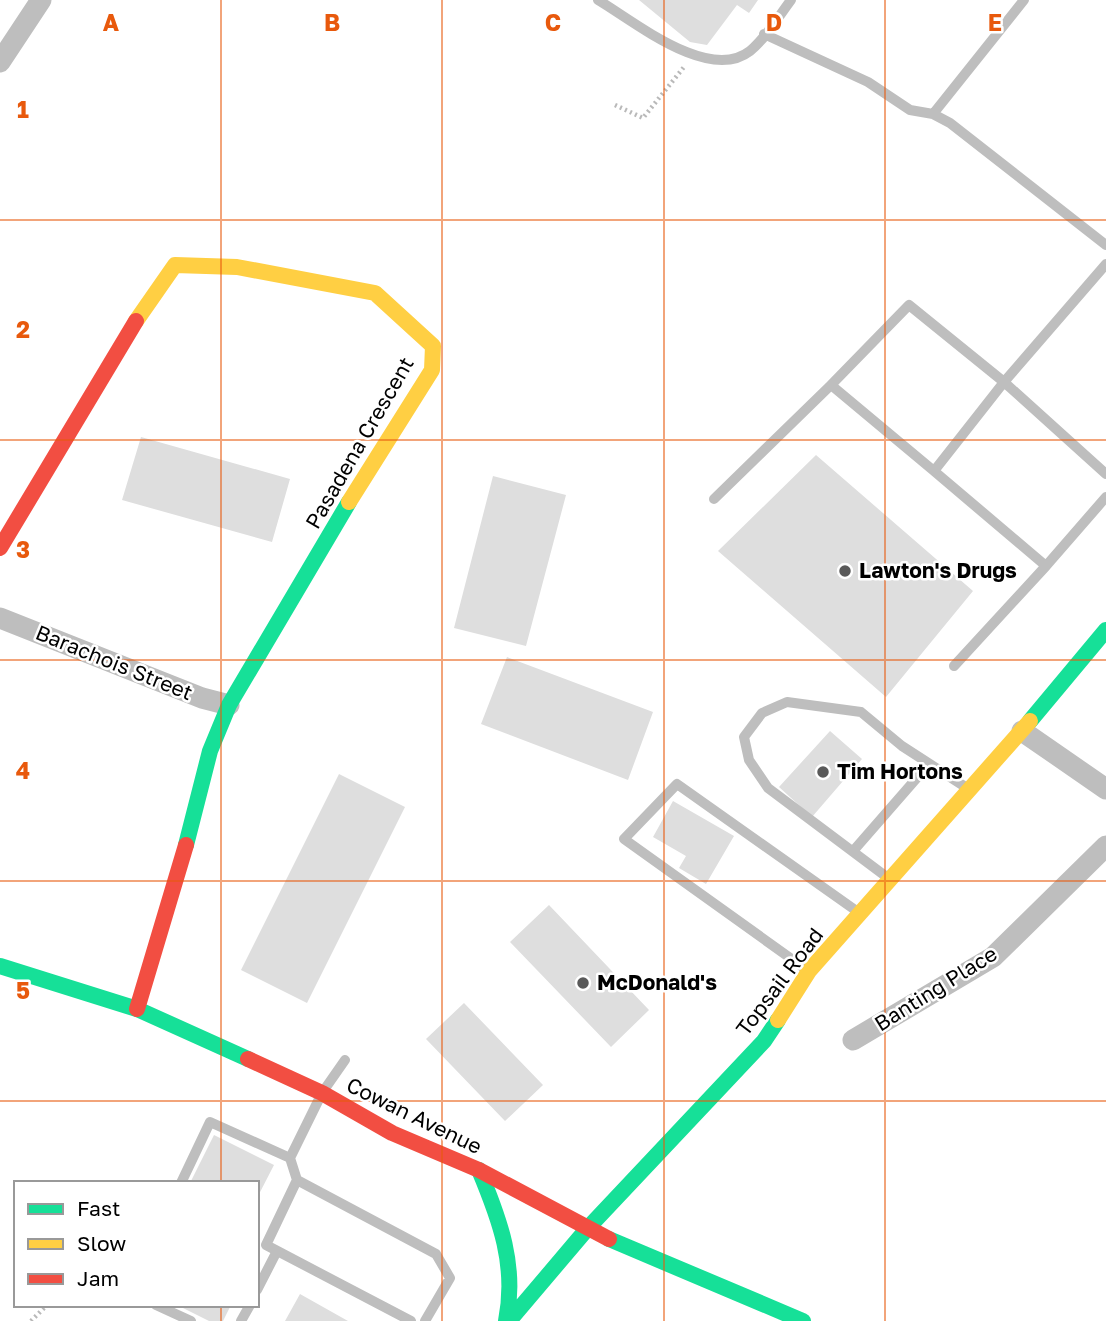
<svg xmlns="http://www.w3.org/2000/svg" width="1106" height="1321" viewBox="0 0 1106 1321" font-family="'Golos Text',sans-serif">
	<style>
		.building { fill: #dedede }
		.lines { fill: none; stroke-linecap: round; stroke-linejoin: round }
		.path { stroke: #b9b9b9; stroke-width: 4.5; stroke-dasharray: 2 3.5; stroke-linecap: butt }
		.lane { stroke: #bebebe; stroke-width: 10 }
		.street { stroke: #bebebe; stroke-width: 21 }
		.fast { stroke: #16e098; stroke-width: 16 }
		.slow { stroke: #ffcf43; stroke-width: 16 }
		.jam { stroke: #f24e42; stroke-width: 16 }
		.grid { fill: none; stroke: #e8590c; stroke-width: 2; stroke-opacity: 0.55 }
		.poi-dot { fill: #595959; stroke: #fff; stroke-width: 2.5 }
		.labels { text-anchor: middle; stroke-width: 5; stroke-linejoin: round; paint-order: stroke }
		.street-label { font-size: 21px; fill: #000; stroke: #fff }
		.poi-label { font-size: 21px; font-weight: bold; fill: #000; stroke: #fff; text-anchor: start }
		.grid-label { font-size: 23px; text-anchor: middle; font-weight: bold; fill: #e8590c; stroke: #fff; stroke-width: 5; stroke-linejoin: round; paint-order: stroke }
	</style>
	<rect width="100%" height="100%" fill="#fff"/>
	<path class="building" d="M 639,0 L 758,0 L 749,13 L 737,5 L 707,45 L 690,42 Z
		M 141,437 L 290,479 L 272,542 L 122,500 Z
		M 816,455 L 973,591 L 886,697 L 718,551 Z
		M 493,476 L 566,495 L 526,646 L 454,628 Z
		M 507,657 L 653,712 L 628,780 L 481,724 Z
		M 830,731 L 862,759 L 812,817 L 779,787 Z
		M 339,774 L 405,807 L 307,1003 L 241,970 Z
		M 673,801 L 734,836 L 706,884 L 679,868 L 686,856 L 653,837 Z
		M 549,905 L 649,1010 L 611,1047 L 510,942 Z
		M 464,1003 L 543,1085 L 505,1121 L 426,1039 Z
		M 214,1135 L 274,1165 L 257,1198 L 257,1183 L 190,1183 Z
		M 300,1294 L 348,1321 L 285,1321 Z
		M 177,1305 L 231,1305 L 223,1321 L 209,1321 Z"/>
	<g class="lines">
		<path class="path" d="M 615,105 L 643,118 L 684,67
			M 31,1321 L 47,1305"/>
		<path class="lane" d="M 598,0 C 635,22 709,83 750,51 C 766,38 779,16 791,0
			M 764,34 L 868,82 L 910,110 L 933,114 L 950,123 L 1106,245
			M 933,114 L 1024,0
			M 831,385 L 909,305 L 1004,382 L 1106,474
			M 934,471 L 1046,566 L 954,666
			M 714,499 L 831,385 L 934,471 L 1004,382 L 1106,264
			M 1046,566 L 1106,497
			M 854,850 L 929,764
			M 888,878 L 768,788 L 749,760 L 744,737 L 762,713 L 787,702 L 861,712 L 902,746 L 967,788
			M 807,970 L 624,839 L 677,784 L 858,912
			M 345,1060 L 322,1093 L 290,1158 L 297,1180 L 266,1245 L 411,1321
			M 297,1180 L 436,1254 L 450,1278 L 425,1321
			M 181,1183 L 210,1122 L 290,1158
			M 257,1290 L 277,1251
			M 156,1305 L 191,1321
			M 241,1321 L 250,1305"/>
		<path class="street" d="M 0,62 L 41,0
			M 0,618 L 202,698 L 229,705
			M 1022,731 L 1106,789
			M 853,1040 L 993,957 L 1106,846"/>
		<path class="fast" d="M 1030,721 L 1106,630
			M 186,845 L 210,751 L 229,705 L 349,502
			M 0,966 L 137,1009 L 248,1059
			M 479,1170 C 500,1220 517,1266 506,1321
			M 609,1239 L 803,1321
			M 509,1321 L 587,1229 L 764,1041 L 778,1020"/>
		<path class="slow" d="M 136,321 L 175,265 L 237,267 L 375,293 L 433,346 L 432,370 L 349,502
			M 778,1020 L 809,971 L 1030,721"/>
		<path class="jam" d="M 0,548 L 136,321
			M 137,1009 L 186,845
			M 248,1059 L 322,1093 L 392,1133 L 479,1170 L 609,1239"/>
	</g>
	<path class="grid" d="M 221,0 L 221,1183M 442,0 L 442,1321M 664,0 L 664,1321M 885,0 L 885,1321M 0,220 L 1106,220M 0,440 L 1106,440M 0,660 L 1106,660M 0,881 L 1106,881M 0,1101 L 1106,1101M 221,1305 L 221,1321"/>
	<g class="poi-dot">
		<circle cx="845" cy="571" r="7"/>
		<circle cx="823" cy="772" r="7"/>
		<circle cx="583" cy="983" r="7"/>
	</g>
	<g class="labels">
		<g class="street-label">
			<text transform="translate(360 443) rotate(-60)" y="7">Pasadena Crescent</text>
			<text transform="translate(114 663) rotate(22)" y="7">Barachois Street</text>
			<text transform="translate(780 982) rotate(-53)" y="7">Topsail Road</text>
			<text transform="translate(936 989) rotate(-32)" y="7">Banting Place</text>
			<text transform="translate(414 1116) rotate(26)" y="7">Cowan Avenue</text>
		</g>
		<g class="poi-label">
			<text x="859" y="578">Lawton's Drugs</text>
			<text x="837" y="779">Tim Hortons</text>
			<text x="597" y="990">McDonald's</text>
		</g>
	</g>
	<g class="grid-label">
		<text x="111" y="31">A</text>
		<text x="332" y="31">B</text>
		<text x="553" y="31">C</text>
		<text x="774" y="31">D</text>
		<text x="995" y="31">E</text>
		<text x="23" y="118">1</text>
		<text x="23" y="338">2</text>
		<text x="23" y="558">3</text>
		<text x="23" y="779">4</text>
		<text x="23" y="999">5</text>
	</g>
	<rect x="14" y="1181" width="245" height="126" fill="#ffffff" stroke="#999999" stroke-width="2"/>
	<rect x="28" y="1204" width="35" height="10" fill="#16e098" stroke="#999999" stroke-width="2"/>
	<text x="77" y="1216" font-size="21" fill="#000000">Fast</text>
	<rect x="28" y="1239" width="35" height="10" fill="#ffcf43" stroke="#999999" stroke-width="2"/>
	<text x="77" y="1251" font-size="21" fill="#000000">Slow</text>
	<rect x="28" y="1274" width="35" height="10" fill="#f24e42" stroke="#999999" stroke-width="2"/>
	<text x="77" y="1286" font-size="21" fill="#000000">Jam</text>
</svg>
